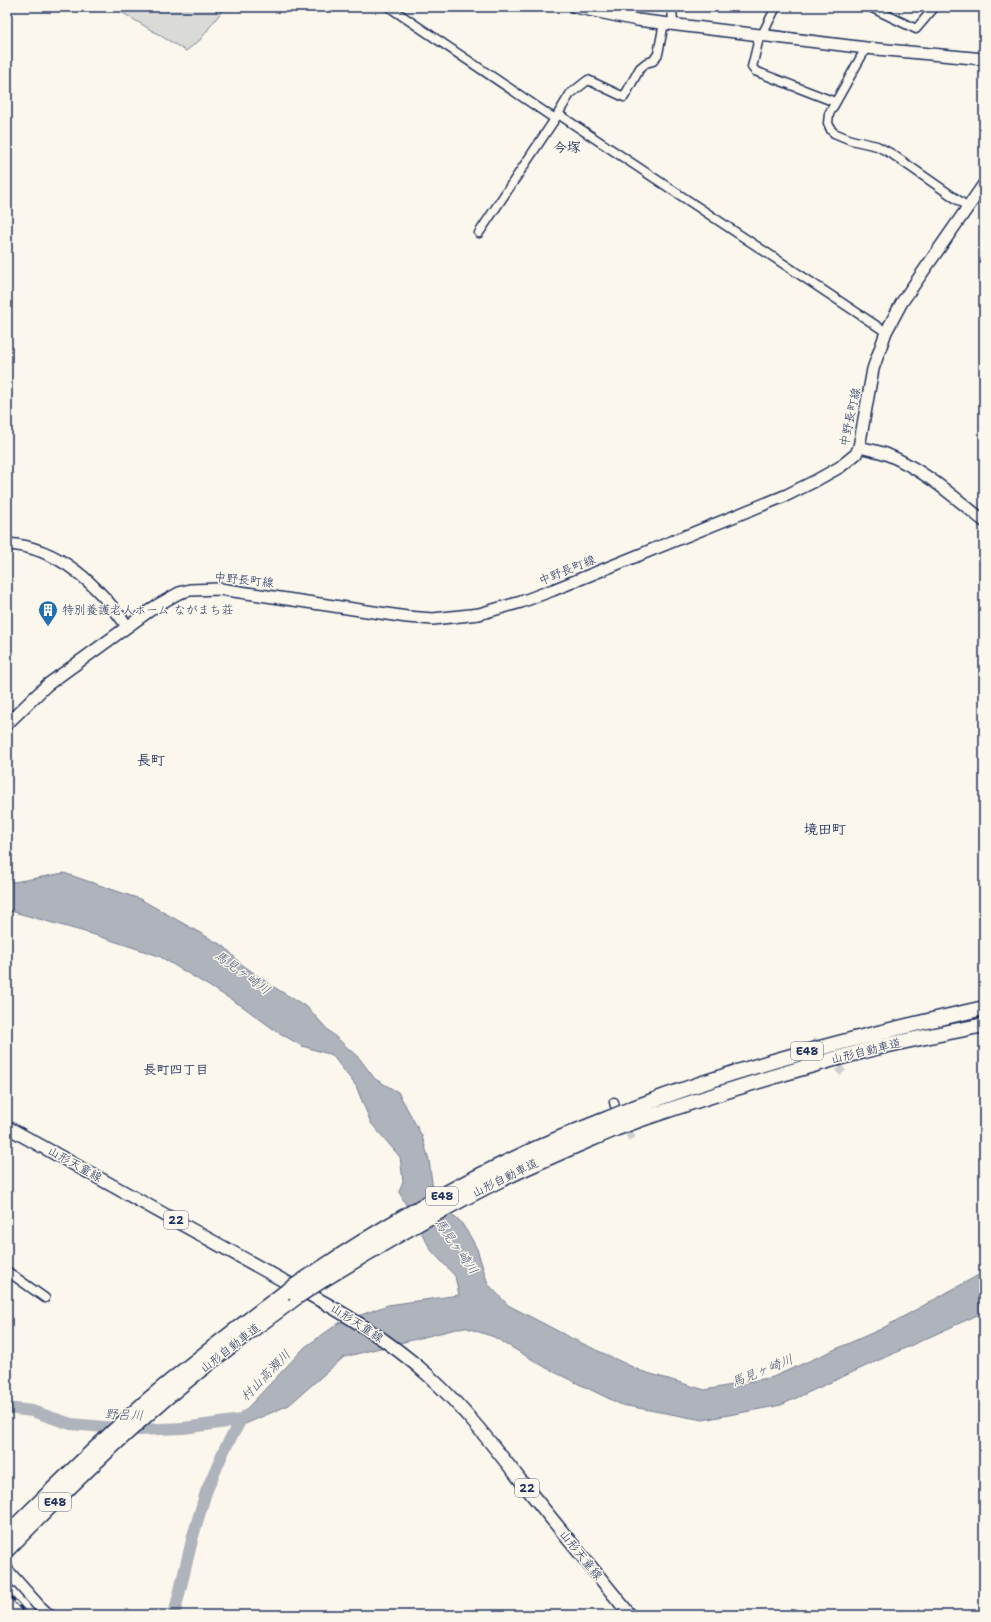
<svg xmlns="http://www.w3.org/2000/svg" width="991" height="1622" viewBox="0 0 991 1622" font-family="'Shantell Sans','Klee One',sans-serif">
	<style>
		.green { fill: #dadad7; stroke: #7a849a }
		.water { fill: #afb3bb; stroke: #747e96 }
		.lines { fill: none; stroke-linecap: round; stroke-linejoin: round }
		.river { stroke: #afb3bb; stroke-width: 12 }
		.street-tunnel { stroke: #cecfd0; stroke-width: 8; stroke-dasharray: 8 4; stroke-linecap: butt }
		.street-casing { stroke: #1b2f5e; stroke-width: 11 }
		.secondary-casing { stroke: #1b2f5e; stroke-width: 14 }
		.primary-casing { stroke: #1b2f5e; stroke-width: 15 }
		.highway-casing { stroke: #1b2f5e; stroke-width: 17 }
		.street { stroke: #fbf7ec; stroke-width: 8 }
		.secondary { stroke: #fbf7ec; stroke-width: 11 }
		.primary { stroke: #fbf7ec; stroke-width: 12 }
		.highway { stroke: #fbf7ec; stroke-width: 14 }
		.rail-casing { stroke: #1b2f5e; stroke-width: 3.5 }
		.rail { stroke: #fbf7ec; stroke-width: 2; stroke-dasharray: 6; stroke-linecap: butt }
		.highway-bridge-casing { stroke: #1b2f5e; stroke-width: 17; stroke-linecap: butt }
		.highway-bridge { stroke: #fbf7ec; stroke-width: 14 }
		.labels { text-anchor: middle; stroke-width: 3; stroke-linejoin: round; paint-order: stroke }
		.shield { fill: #fbf7ec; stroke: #5e6b89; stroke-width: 1 }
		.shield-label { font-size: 11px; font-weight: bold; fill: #1b2f5e }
		.street-label { font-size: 12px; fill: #1b2f5e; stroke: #fbf7ec }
		.poi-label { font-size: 12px; fill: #1b2f5e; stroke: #fbf7ec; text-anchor: start }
		.water-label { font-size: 13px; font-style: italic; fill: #47577a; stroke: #fbf7ec }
		.neighbourhood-label { font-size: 13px; font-weight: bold; fill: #1b2f5e; stroke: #fbf7ec }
		.quarter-label { font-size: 14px; font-weight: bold; fill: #1b2f5e; stroke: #fbf7ec }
	</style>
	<rect width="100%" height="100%" fill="#fbf7ec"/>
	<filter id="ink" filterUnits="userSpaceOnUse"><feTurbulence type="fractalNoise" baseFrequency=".025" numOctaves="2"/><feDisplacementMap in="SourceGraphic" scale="8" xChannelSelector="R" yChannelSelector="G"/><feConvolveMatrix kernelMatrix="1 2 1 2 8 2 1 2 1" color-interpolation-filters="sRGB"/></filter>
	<g filter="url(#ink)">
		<path class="green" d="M 113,7 L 225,7 L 200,40 L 186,51 Z"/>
		<path class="water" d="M 64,873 L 140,899 L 225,947 L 240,963 L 272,986 L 307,1007 L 329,1031 L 359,1058 L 375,1079 L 398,1092 L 422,1136 L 429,1160 L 433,1190 L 448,1213 L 460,1221 L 470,1236 L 477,1249 L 488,1284 L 508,1305 L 573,1339 L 641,1371 L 705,1390 L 773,1377 L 881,1329 L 984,1272 L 984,1312 L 781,1405 L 703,1420 L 622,1405 L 550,1370 L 494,1337 L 464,1327 L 344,1357 L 289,1405 L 236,1428 L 235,1421 L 305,1347 L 339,1323 L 388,1305 L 459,1295 L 455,1276 L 431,1250 L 399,1192 L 403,1181 L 400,1157 L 371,1123 L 356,1086 L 332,1055 L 302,1046 L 276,1031 L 242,1006 L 159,956 L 92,934 L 7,910 L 7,880 L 14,882 Z"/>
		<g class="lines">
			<path class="river" d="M 7,1408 L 32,1411 L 71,1424 L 138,1430 L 184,1428 L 241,1420
				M 174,1615 L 193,1536 L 206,1492 L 225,1448 L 241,1420 L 245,1416"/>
			<path class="street-tunnel" d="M 813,1040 L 823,1050
				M 830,1059 L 843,1073
				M 624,1122 L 632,1139"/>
			<defs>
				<path id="street" d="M 389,7 L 555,119
					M 672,7 L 673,24
					M 870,7 L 916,29 L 933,9
					M 760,34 L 752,67 L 755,71 L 835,102
					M 762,35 L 776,7
					M 866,48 L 829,114 L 828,123 L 831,130 L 834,133 L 851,140 L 877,146 L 892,154 L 968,207
					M 558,114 L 886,332
					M 479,233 L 555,119 L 570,94 L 588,80 L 624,97 L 640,68 L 646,63 L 653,61 L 658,54 L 664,23
					M 614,1102 L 615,1106
					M 7,1271 L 45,1298"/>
				<path id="secondary" d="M 575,7 L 637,20 L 866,48 L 984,59
					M 859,447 C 868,449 877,451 886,454 C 923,469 953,496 984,521
					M 7,544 C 60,547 98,586 127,626
					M 7,724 L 47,685 L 156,606 L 179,593 L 190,590 L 220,589 L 407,617 L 433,619 L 479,614 L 521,602 L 553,590 L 787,495 L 815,481 L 840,467 L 856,454 L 859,447 L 873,369 L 886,332 L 902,302 L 984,184
					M 7,1570 L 39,1606 L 49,1615"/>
				<path id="primary" d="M 7,1127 L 284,1281 C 335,1307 386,1337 429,1376 C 463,1407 492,1444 521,1481 C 557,1526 594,1570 630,1615"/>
				<path id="highway" d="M 633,1108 C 747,1064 865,1035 984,1008
					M 639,1120 C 715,1094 791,1070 868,1050 C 907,1040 946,1033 984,1025
					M 314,1273 C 406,1211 505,1158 609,1118
					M 323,1280 C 376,1248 429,1216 484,1188 C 527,1166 571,1148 615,1129
					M 7,1534 C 53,1489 99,1443 148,1400 C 192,1362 238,1328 284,1293
					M 7,1550 C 58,1498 110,1446 165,1399 C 207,1363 252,1330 297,1297"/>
			</defs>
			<use href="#street" class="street-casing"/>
			<use href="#secondary" class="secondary-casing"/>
			<use href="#primary" class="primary-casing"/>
			<use href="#highway" class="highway-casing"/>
			<use href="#street" class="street"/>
			<use href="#secondary" class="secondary"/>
			<use href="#primary" class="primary"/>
			<use href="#highway" class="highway"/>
			<defs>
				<path id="rail" d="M 7,1592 L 27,1615"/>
			</defs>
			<use href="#rail" class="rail-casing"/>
			<use href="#rail" class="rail"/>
			<defs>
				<path id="highway-bridge" d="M 609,1118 L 633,1108
					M 615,1129 L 639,1120
					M 284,1293 L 314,1273
					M 297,1297 L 323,1280"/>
			</defs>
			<use href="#highway-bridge" class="highway-bridge-casing"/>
			<use href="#highway-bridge" class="highway-bridge"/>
		</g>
	</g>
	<defs>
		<symbol id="building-pin" viewBox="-11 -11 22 30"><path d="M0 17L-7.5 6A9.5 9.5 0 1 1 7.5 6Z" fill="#1f6fb2" stroke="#fbf7ec"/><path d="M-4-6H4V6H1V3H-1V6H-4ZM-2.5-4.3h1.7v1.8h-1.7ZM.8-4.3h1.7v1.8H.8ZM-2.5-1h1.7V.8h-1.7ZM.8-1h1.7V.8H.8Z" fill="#fff"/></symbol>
	</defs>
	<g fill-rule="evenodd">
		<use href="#building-pin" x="37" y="599" width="22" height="30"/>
	</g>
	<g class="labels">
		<g class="shield">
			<rect x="791" y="1042" width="32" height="18" rx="3"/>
			<rect x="426" y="1187" width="32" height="18" rx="3"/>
			<rect x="164" y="1211" width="24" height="18" rx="3"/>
			<rect x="515" y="1479" width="24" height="18" rx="3"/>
			<rect x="39" y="1493" width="32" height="18" rx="3"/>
		</g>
		<g class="shield-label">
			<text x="807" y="1055">E48</text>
			<text x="442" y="1200">E48</text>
			<text x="176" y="1224">22</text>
			<text x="527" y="1492">22</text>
			<text x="55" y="1506">E48</text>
		</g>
		<g class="street-label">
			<text transform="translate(850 417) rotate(-78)" y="4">中野長町線</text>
			<text transform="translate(567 570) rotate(-22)" y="4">中野長町線</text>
			<text transform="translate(244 580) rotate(6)" y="4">中野長町線</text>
			<text transform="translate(866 1051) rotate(-14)" y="4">山形自動車道</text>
			<text transform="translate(75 1164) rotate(29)" y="4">山形天童線</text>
			<text transform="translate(505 1178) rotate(-26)" y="4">山形自動車道</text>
			<text transform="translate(357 1323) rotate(33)" y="4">山形天童線</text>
			<text transform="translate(230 1348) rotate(-38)" y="4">山形自動車道</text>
			<text transform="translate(581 1555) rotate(51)" y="4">山形天童線</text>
		</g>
		<g class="poi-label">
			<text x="62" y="614">特別養護老人ホーム ながまち荘</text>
		</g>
		<g class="water-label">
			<text transform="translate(243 972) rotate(36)" y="5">馬見ヶ崎川</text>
			<text transform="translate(457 1246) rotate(55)" y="5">馬見ヶ崎川</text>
			<text transform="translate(762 1370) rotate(-22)" y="5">馬見ヶ崎川</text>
			<text transform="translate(265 1375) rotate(-46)" y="5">村山高瀬川</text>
			<text transform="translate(124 1414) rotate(3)" y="5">野呂川</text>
		</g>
		<g class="neighbourhood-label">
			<text x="176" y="1074">長町四丁目</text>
		</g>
		<g class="quarter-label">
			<text x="567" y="152">今塚</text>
			<text x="151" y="765">長町</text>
			<text x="825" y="834">境田町</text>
		</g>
	</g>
	<rect width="991" height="1622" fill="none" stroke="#fbf7ec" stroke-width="24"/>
	<rect x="12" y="12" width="967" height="1598" fill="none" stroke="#1b2f5e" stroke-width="1.5" filter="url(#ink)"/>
</svg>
